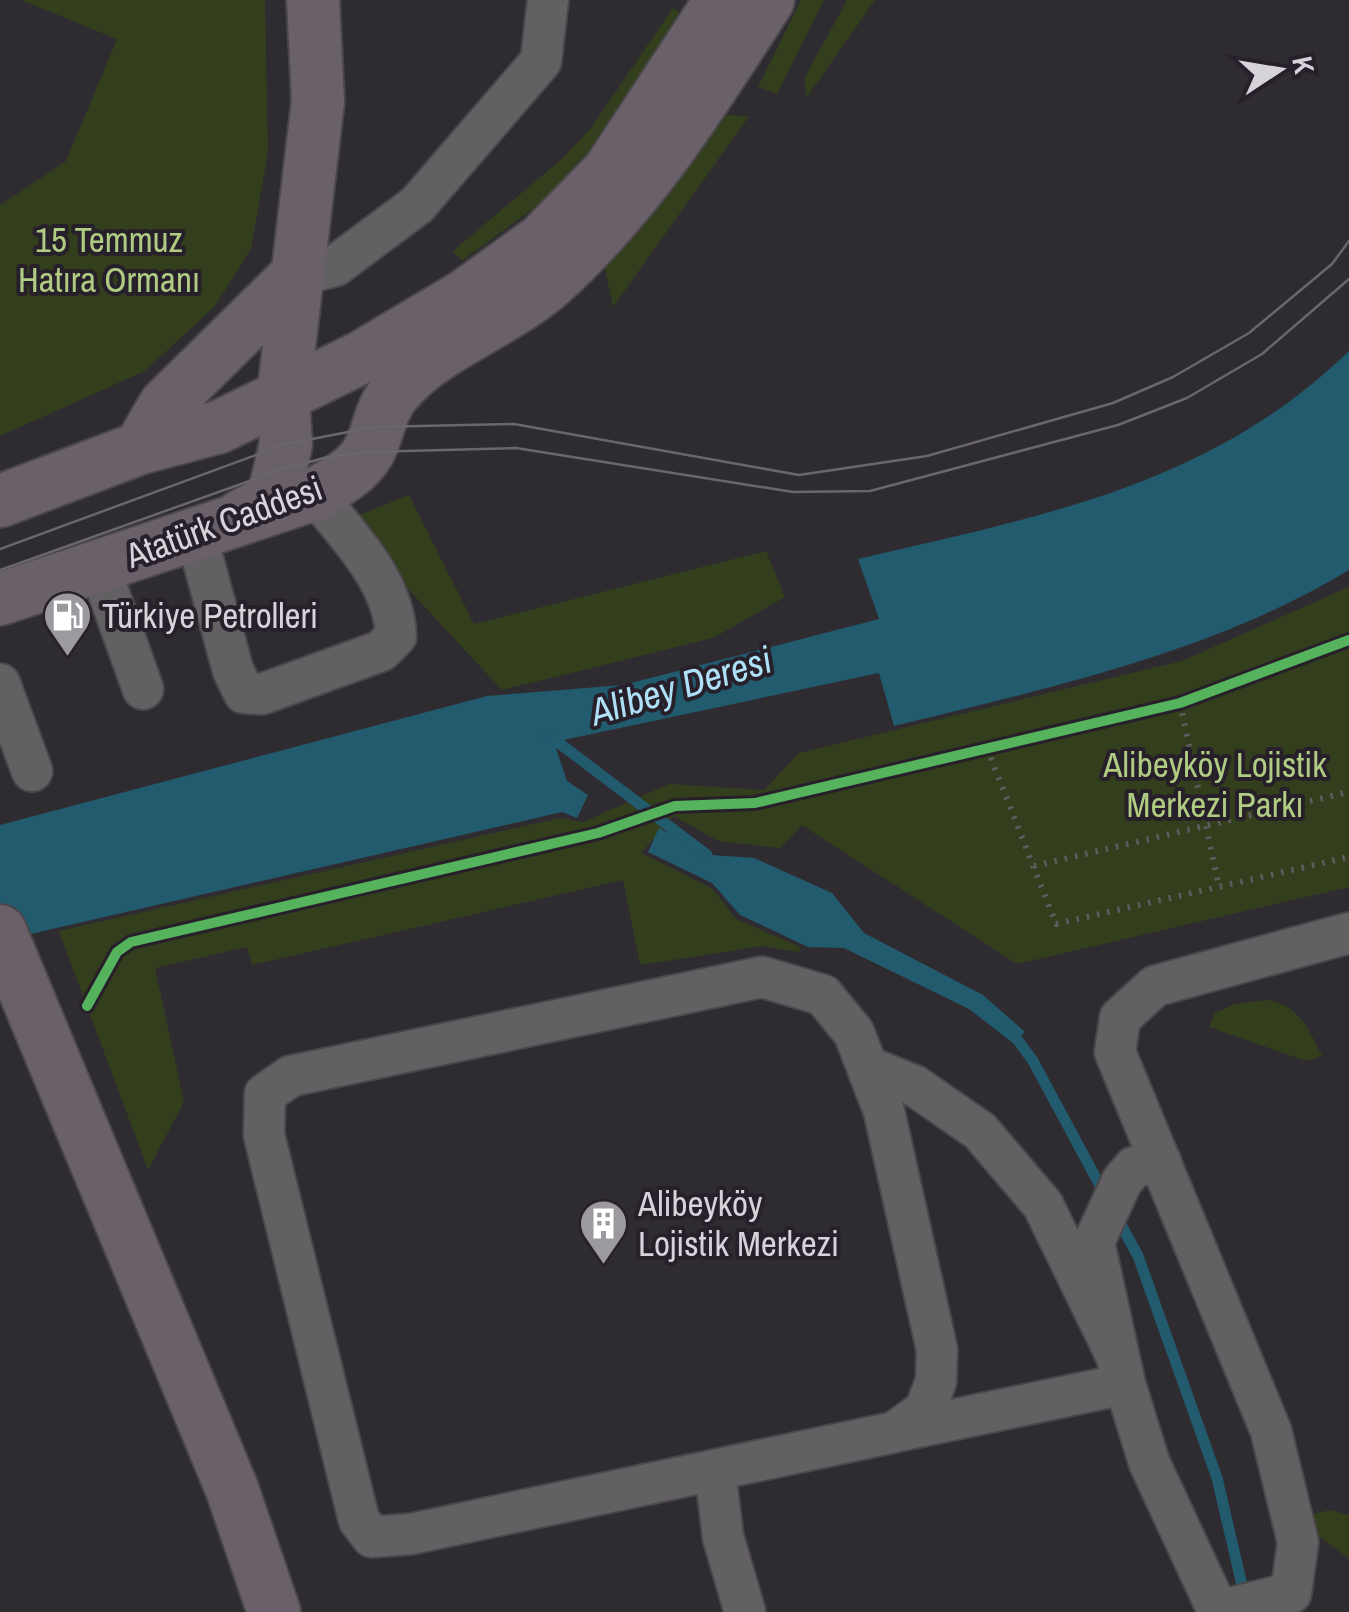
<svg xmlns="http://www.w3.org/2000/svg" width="1349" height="1612" viewBox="0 0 1349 1612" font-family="'Archivo Narrow',sans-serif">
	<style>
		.green { fill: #333f1c }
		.water { fill: #225a6e }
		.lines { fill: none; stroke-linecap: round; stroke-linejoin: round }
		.stream { stroke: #225a6e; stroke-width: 11 }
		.minor-casing { stroke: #4a474b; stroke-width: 44 }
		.major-casing { stroke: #4a474b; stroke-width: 56 }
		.path { stroke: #5f5c60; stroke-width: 6; stroke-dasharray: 2.5 8; stroke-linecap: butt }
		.minor { stroke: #636064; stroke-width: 40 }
		.major { stroke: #6a6069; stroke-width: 52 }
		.tram { stroke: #6a676b; stroke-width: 2.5 }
		.cycleway-casing { stroke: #27202a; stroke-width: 16 }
		.cycleway { stroke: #56b35d; stroke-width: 10 }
		.labels { text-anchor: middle; stroke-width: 8; stroke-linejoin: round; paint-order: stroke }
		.park-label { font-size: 35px; fill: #b0cc83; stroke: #27202a }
		.street-label { font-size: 35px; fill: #d7d3da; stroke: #27202a }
		.poi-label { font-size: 35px; fill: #d7d3da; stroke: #27202a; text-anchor: start }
		.water-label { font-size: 38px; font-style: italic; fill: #aee1f7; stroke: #27202a }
	</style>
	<rect width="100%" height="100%" fill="#2f2c31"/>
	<path class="green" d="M 21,0 L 265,0 L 268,152 L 251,249 L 215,306 L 145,371 L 0,436 L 0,205 L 66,161 L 117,39 Z
		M 801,0 L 824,0 L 777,94 L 758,87 Z
		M 847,0 L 875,0 L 807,97 L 804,79 Z
		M 673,8 L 685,17 L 577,176 L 462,261 L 453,251 L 563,158 L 591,128 Z
		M 723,115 L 749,116 L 613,307 L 605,268 Z
		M 409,495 L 474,624 L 766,551 L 785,597 L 713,638 L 502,690 L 345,521 Z
		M 1349,587 L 1349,887 L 1017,964 L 802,825 L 780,848 L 718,841 L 674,816 L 641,853 L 713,889 L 736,919 L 800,947 L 799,952 L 763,946 L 640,965 L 623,880 L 252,965 L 247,947 L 155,968 L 184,1102 L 148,1170 L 59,931 L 560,818 L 583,822 L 669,784 L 764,790 L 799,753 L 1182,661 Z
		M 1267,1000 C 1299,1005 1308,1028 1322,1056 L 1306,1061 L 1209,1027 L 1215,1013 L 1235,1004 Z
		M 1330,1510 L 1349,1515 L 1349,1559 L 1319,1536 L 1314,1514 Z"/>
	<path class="water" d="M 1349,351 L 1349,570 C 1212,653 1048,688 894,726 L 879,673 L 554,742 L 567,781 L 588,795 L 577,818 L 562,812 L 0,941 L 0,825 L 487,696 L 623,685 L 879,619 L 858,559 C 1040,516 1209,487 1349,351 Z
		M 659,828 L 712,855 L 754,858 L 832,893 L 864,933 L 983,995 L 1025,1032 L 1013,1043 L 969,1009 L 844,948 L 808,947 L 740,915 L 712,883 L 648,852 Z"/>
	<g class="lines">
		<path class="stream" d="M 547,734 L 707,855
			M 1009,1028 L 1033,1061 L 1104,1193
			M 1115,1214 L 1138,1256 L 1217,1478 L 1245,1598"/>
		<defs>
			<path id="minor" d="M 296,276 L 335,266 L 417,205 L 541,61 L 548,0
				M 196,534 L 233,670 L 244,693 L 262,694 L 381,651 L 396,636 C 394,580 347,535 315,494
				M 99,566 L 143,689
				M 0,684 L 32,771
				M 762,977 L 823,995 L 854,1033 L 884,1111 L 937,1350 L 936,1381 L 925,1410 L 895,1432 L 411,1534 L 372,1537 L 359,1520 L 264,1135 L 265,1094 L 291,1076 Z
				M 868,1067 L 915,1086 L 980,1131 L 1043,1205 L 1116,1355 L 1149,1462 L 1218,1611 L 1291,1593 L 1298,1542 L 1271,1431 L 1115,1052 L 1120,1018 L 1155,986 L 1349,933
				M 899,1431 L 1125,1384 L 1094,1242 L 1122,1181 L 1134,1167 L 1161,1162
				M 715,1470 L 723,1537 L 745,1612"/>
			<path id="major" d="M 140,448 L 165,405 L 296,276
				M 0,501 L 140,448 L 219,427 L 360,358 L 466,295 L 542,240 L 609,171 L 721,0
				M 241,516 L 273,499 L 286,444 L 283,398 L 318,101 L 313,0
				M 0,599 L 315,494 C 333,484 358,471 368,452 C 379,434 379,410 396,391 C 433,346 507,322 551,282 C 640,202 704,100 768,0
				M 0,931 L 232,1489 L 274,1612"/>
		</defs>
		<use href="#minor" class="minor-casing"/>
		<use href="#major" class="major-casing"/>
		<path class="path" d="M 1348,640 L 1349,643
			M 1180,703 L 1219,887
			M 987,748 L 1056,924 L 1349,857
			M 1034,866 L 1349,792"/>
		<use href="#minor" class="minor"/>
		<use href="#major" class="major"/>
		<path class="tram" d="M 0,549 L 286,444 L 374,427 L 514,424 L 799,475 L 927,456 L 1113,403 L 1173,377 L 1249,333 L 1332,264 L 1349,241
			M 0,570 L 283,469 L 328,457 L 369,452 L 516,448 L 793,492 L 870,491 L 1118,425 L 1187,398 L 1262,354 L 1349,279"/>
		<defs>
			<path id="cycleway" d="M 87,1006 L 117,952 L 131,942 L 598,833 L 675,806 L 755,803 L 1180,703 L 1349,640"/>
		</defs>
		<use href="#cycleway" class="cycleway-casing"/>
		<use href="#cycleway" class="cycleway"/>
	</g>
	<defs>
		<symbol id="fuel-pin" viewBox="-11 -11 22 30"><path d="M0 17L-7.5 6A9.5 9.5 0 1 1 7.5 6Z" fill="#9c999f" stroke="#27202a"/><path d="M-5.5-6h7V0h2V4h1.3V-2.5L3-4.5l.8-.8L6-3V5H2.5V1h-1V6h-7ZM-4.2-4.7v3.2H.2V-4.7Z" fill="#fff"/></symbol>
		<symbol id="building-pin" viewBox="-11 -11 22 30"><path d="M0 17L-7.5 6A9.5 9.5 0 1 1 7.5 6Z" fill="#9c999f" stroke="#27202a"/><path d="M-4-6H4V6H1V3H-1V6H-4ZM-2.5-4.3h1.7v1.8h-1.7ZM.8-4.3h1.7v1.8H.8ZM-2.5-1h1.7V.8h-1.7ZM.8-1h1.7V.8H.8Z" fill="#fff"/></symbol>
	</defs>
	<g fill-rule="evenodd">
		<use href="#fuel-pin" x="40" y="588" width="55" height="75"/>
		<use href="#building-pin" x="576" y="1196" width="55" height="75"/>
	</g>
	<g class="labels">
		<g class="park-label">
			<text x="109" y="252">15 Temmuz<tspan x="109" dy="40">Hatıra Ormanı</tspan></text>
			<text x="1215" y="777">Alibeyköy Lojistik<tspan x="1215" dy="40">Merkezi Parkı</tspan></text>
		</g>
		<g class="street-label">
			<text transform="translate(224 522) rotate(-20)" y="12">Atatürk Caddesi</text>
		</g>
		<g class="poi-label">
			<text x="102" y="628">Türkiye Petrolleri</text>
			<text x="638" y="1216">Alibeyköy<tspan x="638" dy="40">Lojistik Merkezi</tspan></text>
		</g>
		<g class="water-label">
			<text transform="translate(681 686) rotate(-17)" y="13">Alibey Deresi</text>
		</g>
	</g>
	<g transform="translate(1279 70) rotate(78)" stroke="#27202a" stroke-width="8" paint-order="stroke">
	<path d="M0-8L18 38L0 25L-18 38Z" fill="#d7d3da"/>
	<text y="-15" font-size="28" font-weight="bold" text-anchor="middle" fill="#d7d3da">K</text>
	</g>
</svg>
